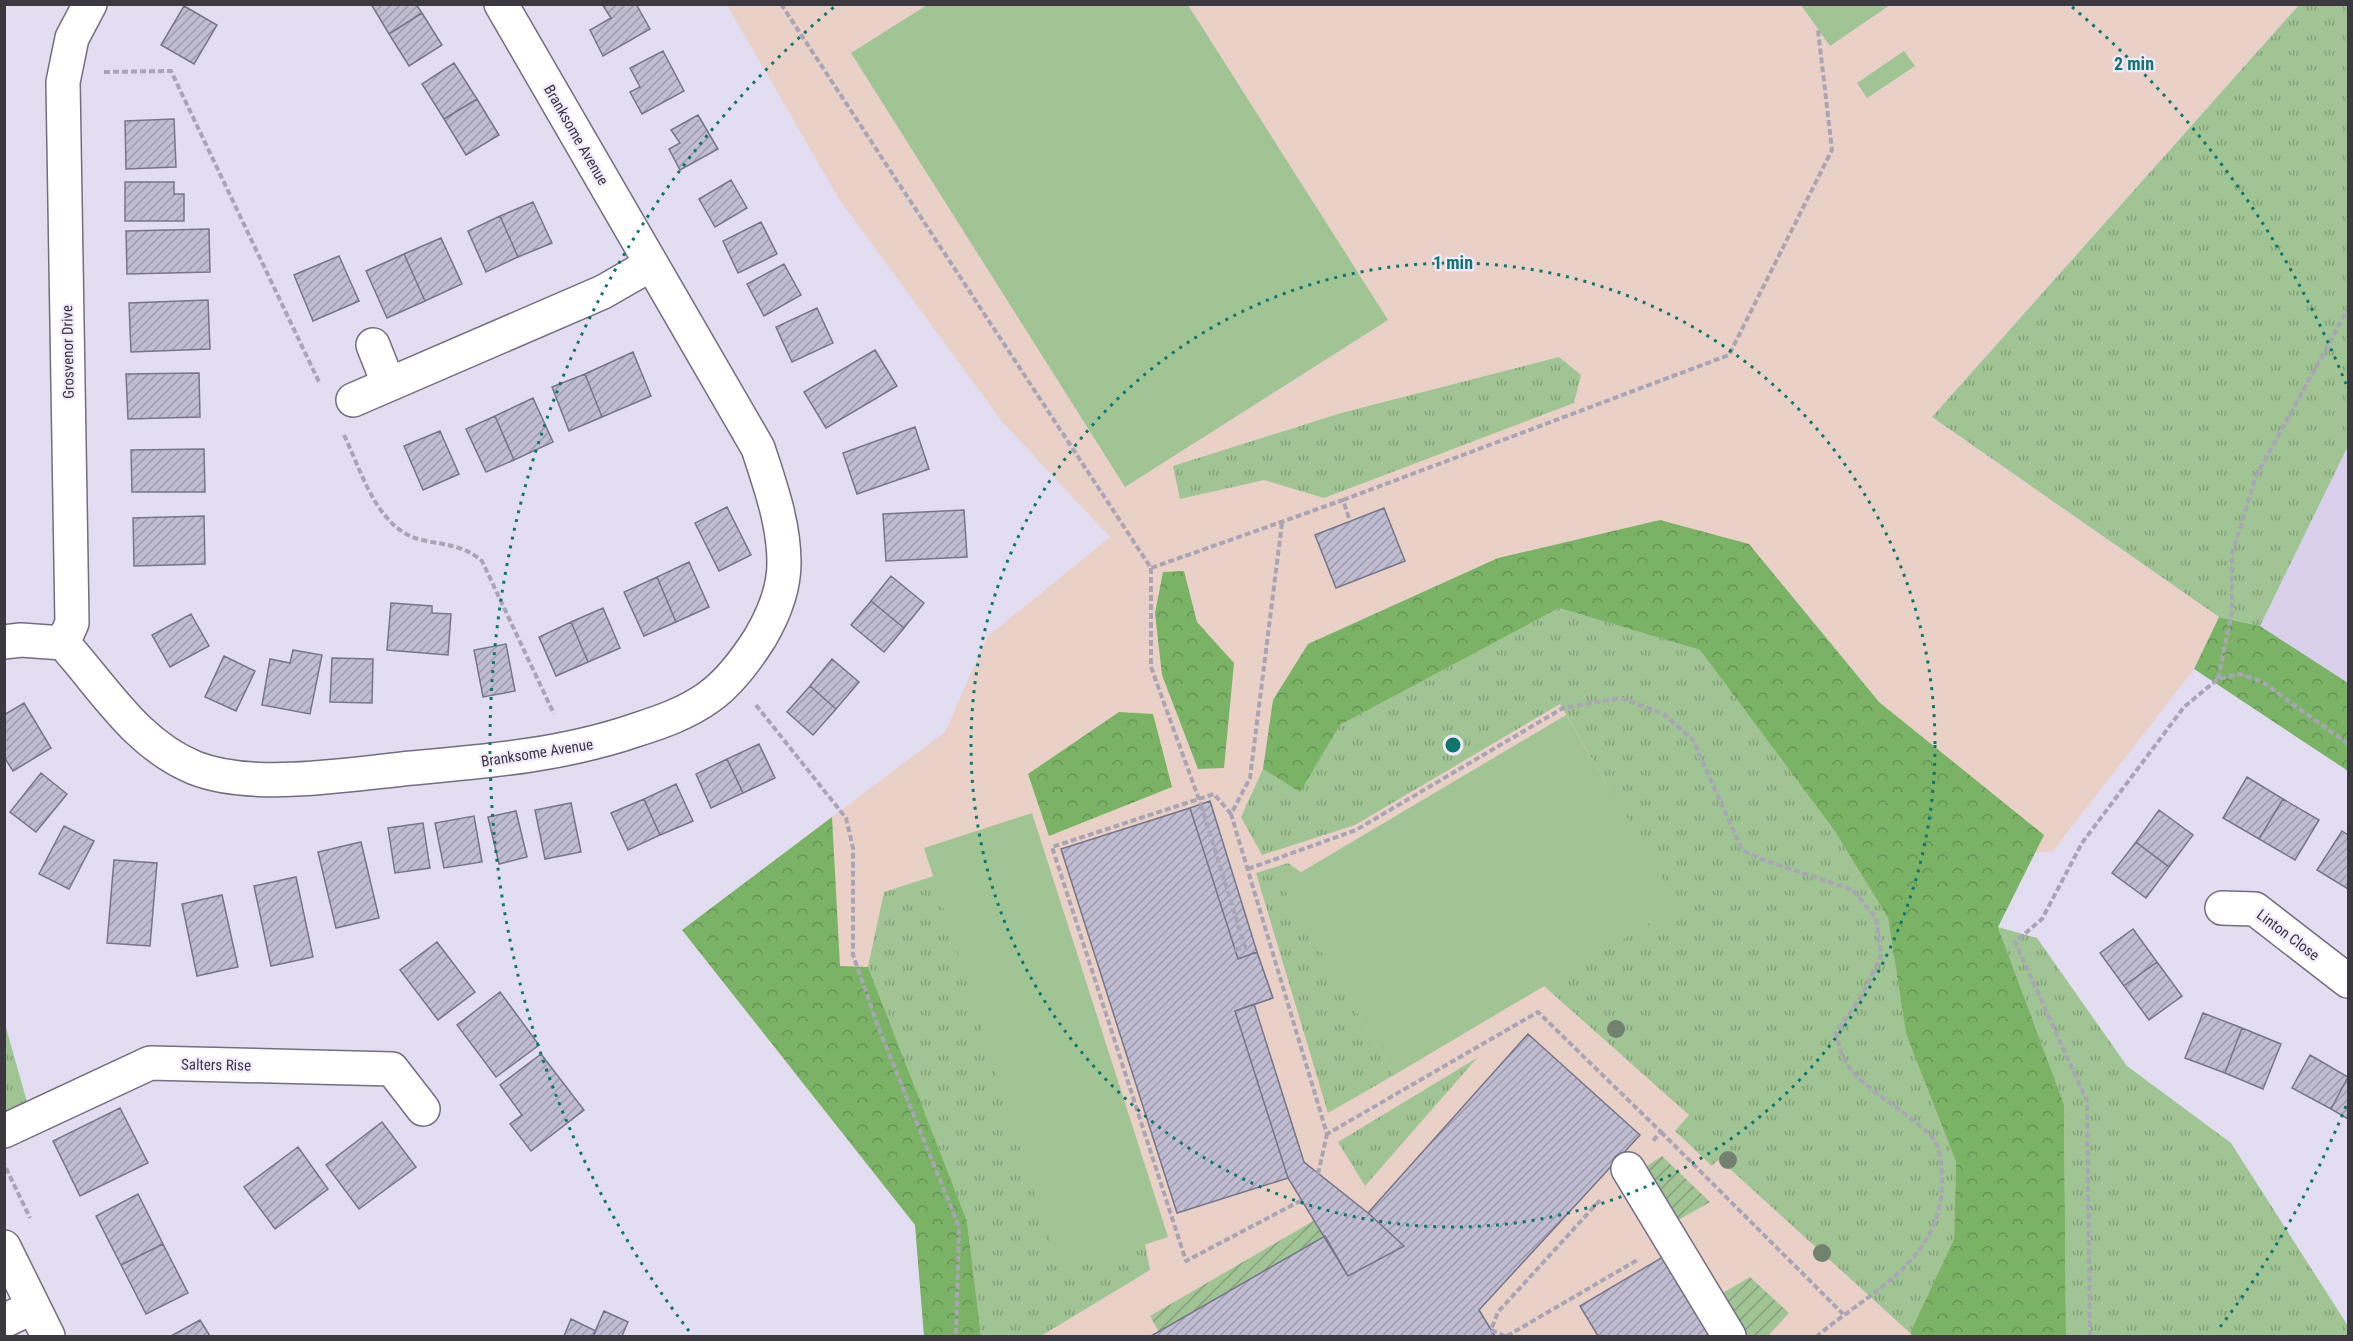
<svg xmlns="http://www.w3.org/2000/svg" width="2353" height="1341" viewBox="0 0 2353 1341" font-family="'Roboto Condensed',sans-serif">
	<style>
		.built { fill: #dad0ec }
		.education { fill: #e9d1c8 }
		.grass { fill: url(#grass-tufts) }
		.forest { fill: url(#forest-crowns) }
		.garden { fill: url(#garden-furrows) }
		.pitch { fill: #a1c495 }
		.building { fill: url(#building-hatch); stroke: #777588; stroke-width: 1.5 }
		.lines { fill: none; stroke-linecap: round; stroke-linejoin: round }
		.minor-casing { stroke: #736d80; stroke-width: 36 }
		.highway-casing { stroke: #736d80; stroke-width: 36 }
		.path { stroke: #aaa5b5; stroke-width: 4; stroke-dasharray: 6 3; stroke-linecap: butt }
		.minor { stroke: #fff; stroke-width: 33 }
		.highway { stroke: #fff; stroke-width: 33 }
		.path-bridge { stroke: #aaa5b5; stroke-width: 4; stroke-dasharray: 6 3; stroke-linecap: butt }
		.tree { fill: #71836e }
		.ring { fill: none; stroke: #0f766e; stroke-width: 3; stroke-dasharray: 3 6 }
		.labels { text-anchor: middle; stroke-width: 4.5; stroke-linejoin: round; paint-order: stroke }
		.street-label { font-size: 15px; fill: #3b3840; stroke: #f1eaff }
		.centre { fill: #0f766e; stroke: #f1eaff; stroke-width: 3 }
		.ring-label { font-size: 18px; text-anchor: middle; font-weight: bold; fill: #0f766e; stroke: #f1eaff; stroke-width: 4.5; stroke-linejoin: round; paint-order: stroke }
	</style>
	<defs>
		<pattern id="grass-tufts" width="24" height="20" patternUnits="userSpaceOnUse" patternTransform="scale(1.5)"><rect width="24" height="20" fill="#a1c495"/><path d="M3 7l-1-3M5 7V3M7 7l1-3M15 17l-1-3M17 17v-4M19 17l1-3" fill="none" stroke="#84a07b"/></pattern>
		<pattern id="forest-crowns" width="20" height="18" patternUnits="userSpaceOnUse" patternTransform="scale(1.5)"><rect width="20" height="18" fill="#7ab366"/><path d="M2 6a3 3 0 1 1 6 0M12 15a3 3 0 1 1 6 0" fill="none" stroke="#659355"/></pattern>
		<pattern id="garden-furrows" width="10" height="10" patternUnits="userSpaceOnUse" patternTransform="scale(1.5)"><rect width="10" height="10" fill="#a1c495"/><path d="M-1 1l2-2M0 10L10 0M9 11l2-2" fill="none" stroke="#84a07b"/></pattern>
		<pattern id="building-hatch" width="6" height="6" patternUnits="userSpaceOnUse" patternTransform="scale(1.5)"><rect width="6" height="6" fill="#c0bdd2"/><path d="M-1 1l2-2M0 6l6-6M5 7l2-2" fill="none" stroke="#9d9bac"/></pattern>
	</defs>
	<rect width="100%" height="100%" fill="#e3ddf1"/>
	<path class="built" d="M 2348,446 L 2348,683 L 2260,626 Z"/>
	<path class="education" d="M 727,5 L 2299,5 L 1932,417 L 2219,617 L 2194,669 L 2053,851 L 1972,860 L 2066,1336 L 924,1336 L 915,1225 L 682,930 L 945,732 L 987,637 L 1110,537 L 1003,423 L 839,199 Z"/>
	<path class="grass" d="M 2299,5 L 2348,5 L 2348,446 L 2260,626 L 2219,617 L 1932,417 Z
		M 1559,357 L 1581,375 L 1574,403 L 1324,498 L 1264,480 L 1180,499 L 1173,466 L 1341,413 Z
		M 1559,608 L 1700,650 L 1834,830 L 1888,918 L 1906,1034 L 1956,1162 L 1954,1239 L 1910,1333 L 1719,1159 L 1712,1166 L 1675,1131 L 1689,1115 L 1544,986 L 1678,906 L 1560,704 L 1355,825 L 1262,855 L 1241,817 L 1263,769 L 1300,791 L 1340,725 Z
		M 1288,863 L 1302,873 L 1282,885 L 1394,1075 L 1328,1113 L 1256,873 Z
		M 934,876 L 1060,1271 L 1145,1244 L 1150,1270 L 1041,1336 L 981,1336 L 967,1221 L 868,967 L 884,892 Z
		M 1998,927 L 2037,938 L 2127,1066 L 2231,1143 L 2348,1326 L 2348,1336 L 2066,1336 L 2064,1104 Z
		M 5,1024 L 27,1102 L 5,1111 L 4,1111 Z
		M 1477,1058 L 1365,1186 L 1338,1142 Z"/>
	<path class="forest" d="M 1660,520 L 1749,544 L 1879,702 L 2044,835 L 1998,927 L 2064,1104 L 2066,1336 L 1913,1336 L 1910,1333 L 1954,1239 L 1956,1162 L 1906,1034 L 1888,918 L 1834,830 L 1700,650 L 1559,608 L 1340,725 L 1300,792 L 1263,769 L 1273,700 L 1308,644 L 1498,558 Z
		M 1184,571 L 1197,622 L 1234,663 L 1224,768 L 1198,769 L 1162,675 L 1155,613 L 1163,572 Z
		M 2219,617 L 2260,626 L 2348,683 L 2348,771 L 2194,669 Z
		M 1119,712 L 1153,714 L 1172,787 L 1049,836 L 1028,774 Z
		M 832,817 L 840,966 L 868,967 L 967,1221 L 981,1336 L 924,1336 L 915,1225 L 682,930 Z"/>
	<path class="garden" d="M 1662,1156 L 1710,1202 L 1675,1222 L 1641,1170 Z
		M 1315,1220 L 1325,1236 L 1159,1332 L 1150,1316 Z
		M 1750,1277 L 1789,1313 L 1768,1336 L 1739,1336 L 1716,1297 Z"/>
	<path class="pitch" d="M 927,5 L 1188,5 L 1388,320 L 1125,487 L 851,53 Z
		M 1801,5 L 1890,5 L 1830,46 Z
		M 1904,51 L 1915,66 L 1867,98 L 1857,83 Z
		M 1566,715 L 1679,906 L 1394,1075 L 1281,884 Z
		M 1032,813 L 1168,1237 L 1060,1272 L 924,848 Z"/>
	<path class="building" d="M 371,4 L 416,4 L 422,13 L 389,34 Z
		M 602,4 L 636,4 L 650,29 L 603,56 L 590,30 L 611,18 Z
		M 184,6 L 217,25 L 194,64 L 161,45 Z
		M 422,13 L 442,45 L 409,66 L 389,34 Z
		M 663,51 L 684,91 L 642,114 L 630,92 L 640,87 L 630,68 Z
		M 454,63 L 477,99 L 444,119 L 422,84 Z
		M 477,99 L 499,135 L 466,155 L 444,119 Z
		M 698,115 L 718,149 L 680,170 L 669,149 L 680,143 L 671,130 Z
		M 174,119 L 176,167 L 126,169 L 125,121 Z
		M 731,180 L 747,208 L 715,227 L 699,199 Z
		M 125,182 L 174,182 L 174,194 L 184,194 L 184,221 L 125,221 Z
		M 533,202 L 552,243 L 518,257 L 500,216 Z
		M 500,216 L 518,257 L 486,272 L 468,231 Z
		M 761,222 L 777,254 L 738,273 L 723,241 Z
		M 209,229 L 210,272 L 127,274 L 126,231 Z
		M 441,238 L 462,284 L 425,301 L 404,254 Z
		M 404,254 L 425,301 L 387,318 L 366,271 Z
		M 339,256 L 359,301 L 313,321 L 294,275 Z
		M 784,264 L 801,295 L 764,316 L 747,284 Z
		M 208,300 L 210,349 L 131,352 L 129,303 Z
		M 817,308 L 833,343 L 792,362 L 776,327 Z
		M 875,350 L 897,386 L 826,428 L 804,392 Z
		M 633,352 L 651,396 L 602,417 L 585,374 Z
		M 199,373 L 200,417 L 128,419 L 126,374 Z
		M 585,374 L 602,417 L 569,431 L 552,387 Z
		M 533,398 L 553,442 L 514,460 L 495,416 Z
		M 495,416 L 514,460 L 486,472 L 466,429 Z
		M 915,427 L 929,469 L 857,494 L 843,453 Z
		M 440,431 L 459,474 L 423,490 L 404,446 Z
		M 204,449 L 205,492 L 132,492 L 131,450 Z
		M 727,507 L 751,555 L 719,571 L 695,523 Z
		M 1384,508 L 1405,561 L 1336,588 L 1315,535 Z
		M 964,510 L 967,557 L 886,561 L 883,514 Z
		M 204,516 L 205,564 L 134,566 L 133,518 Z
		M 689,562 L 709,607 L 676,622 L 657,577 Z
		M 891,576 L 924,603 L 904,628 L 871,601 Z
		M 657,577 L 676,622 L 644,636 L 624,592 Z
		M 871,601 L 904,628 L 884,652 L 851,625 Z
		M 391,603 L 432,606 L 432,613 L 451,614 L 448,655 L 387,650 Z
		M 603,608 L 620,648 L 588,662 L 571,622 Z
		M 191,614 L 209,646 L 170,667 L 152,635 Z
		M 571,622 L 588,662 L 556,676 L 539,637 Z
		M 506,644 L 515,691 L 483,697 L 474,650 Z
		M 293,650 L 322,655 L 310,714 L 262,705 L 270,659 L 290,663 Z
		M 224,656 L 255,671 L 236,711 L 205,697 Z
		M 332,658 L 373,659 L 372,703 L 330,702 Z
		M 832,659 L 859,682 L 836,709 L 810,686 Z
		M 810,686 L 836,709 L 813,735 L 787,712 Z
		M 24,703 L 51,748 L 13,771 L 4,757 L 4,715 Z
		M 759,744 L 775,778 L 743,793 L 727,759 Z
		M 727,759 L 743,793 L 711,808 L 696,774 Z
		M 41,773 L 67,794 L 36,832 L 10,812 Z
		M 2247,777 L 2283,799 L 2259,839 L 2223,818 Z
		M 676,784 L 693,821 L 660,835 L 644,799 Z
		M 644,799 L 660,835 L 628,850 L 611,813 Z
		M 2283,799 L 2319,820 L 2295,860 L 2259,839 Z
		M 1210,801 L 1257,952 L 1238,959 L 1190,808 Z
		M 571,803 L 581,852 L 545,859 L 535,810 Z
		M 1190,808 L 1238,959 L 1257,952 L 1273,998 L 1235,1011 L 1288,1178 L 1177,1213 L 1061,849 Z
		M 2159,810 L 2193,835 L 2169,867 L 2136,842 Z
		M 516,811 L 527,857 L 499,864 L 488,817 Z
		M 474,816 L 482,862 L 444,868 L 435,823 Z
		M 423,823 L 430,868 L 395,873 L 388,828 Z
		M 64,826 L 94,841 L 69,889 L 39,874 Z
		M 2342,831 L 2348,835 L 2348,889 L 2317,870 Z
		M 361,842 L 379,918 L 336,928 L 318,852 Z
		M 2136,842 L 2169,867 L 2146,898 L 2112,873 Z
		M 114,860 L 157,863 L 150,946 L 107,943 Z
		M 296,877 L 313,957 L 271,966 L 254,886 Z
		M 222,895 L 238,967 L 197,976 L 182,904 Z
		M 2133,929 L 2157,962 L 2124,986 L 2100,953 Z
		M 437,942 L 475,992 L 438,1020 L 400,970 Z
		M 2157,962 L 2182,996 L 2149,1020 L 2124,986 Z
		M 500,992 L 539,1045 L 496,1077 L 457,1025 Z
		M 1254,1004 L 1304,1162 L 1368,1213 L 1404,1246 L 1348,1276 L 1288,1178 L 1235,1011 Z
		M 2203,1013 L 2242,1028 L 2225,1073 L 2185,1058 Z
		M 2242,1028 L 2281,1044 L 2263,1089 L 2225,1073 Z
		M 1528,1034 L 1640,1135 L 1479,1310 L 1495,1336 L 1151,1336 L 1325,1236 L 1348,1276 L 1404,1246 L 1368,1213 Z
		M 541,1054 L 584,1110 L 531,1151 L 510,1124 L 522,1115 L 500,1085 Z
		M 2310,1055 L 2348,1077 L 2331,1109 L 2292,1088 Z
		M 2348,1077 L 2348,1119 L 2331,1109 Z
		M 120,1108 L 148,1163 L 80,1196 L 53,1141 Z
		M 382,1122 L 416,1167 L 359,1209 L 326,1165 Z
		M 298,1147 L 328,1189 L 275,1229 L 244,1187 Z
		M 138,1194 L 163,1244 L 121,1265 L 96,1216 Z
		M 163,1244 L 188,1293 L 146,1314 L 121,1265 Z
		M 1668,1254 L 1713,1336 L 1598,1336 L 1580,1306 Z
		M 604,1311 L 628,1322 L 622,1336 L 593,1336 Z
		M 571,1319 L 596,1331 L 593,1336 L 564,1336 Z
		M 200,1320 L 210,1336 L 171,1336 Z"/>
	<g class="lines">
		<defs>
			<path id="minor" d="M 373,345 L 388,383
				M 353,400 L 603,292 L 650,265
				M 4,642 L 21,640 L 63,643 L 72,623 L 63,82 L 72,38 L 90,4
				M 63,643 C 104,688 136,744 195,768 C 254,791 350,774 412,768 C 489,761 563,755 636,730 C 661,722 687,713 709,697 C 730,682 746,660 760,638 C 773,616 784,590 784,563 C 784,523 770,485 758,448 L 501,4
				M 2222,908 L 2255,909 L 2348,981
				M 4,1131 L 150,1063 L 392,1069 L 423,1109
				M 1628,1169 L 1729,1336
				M 4,1321 L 33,1307"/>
			<path id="highway" d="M 4,1247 L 48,1336"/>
		</defs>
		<use href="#minor" class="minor-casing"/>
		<use href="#highway" class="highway-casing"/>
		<path class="path" d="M 781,4 L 1151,568 L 1343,500 L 1350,521
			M 104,72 L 171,71 L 319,382
			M 344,435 C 362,472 377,530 422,540 C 444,545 464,545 482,561 L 554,714
			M 1343,500 L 1729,355 L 1832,150 L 1818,30
			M 1282,523 L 1250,778 L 1231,814 L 1327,1134 L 1538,1012 L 1661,1132 L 1652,1142
			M 1151,568 L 1151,667
			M 2218,679 L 2232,612 L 2232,554 L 2256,476 L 2348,309
			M 756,705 L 846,818 L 853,848 L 853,955 L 879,1029 L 959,1227 L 956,1336
			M 1201,805 L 1245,947 L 1235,950
			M 1231,814 L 1214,794 L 1052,847 L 1186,1261 L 1302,1200
			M 1248,869 L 1356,830 L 1563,708 L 1621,698 L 1664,714 L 1693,740 L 1742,850 L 1763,860 L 1853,890 L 1876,918 L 1881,956 L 1862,995 L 1836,1033 C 1838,1042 1840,1051 1844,1059 C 1855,1084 1909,1113 1929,1134 C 1941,1145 1942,1165 1942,1181 C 1942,1261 1871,1291 1817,1336
			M 1661,1132 L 1843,1314
			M 6,1168 L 30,1218
			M 1318,1174 L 1327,1134
			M 1505,1336 L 1491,1330 L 1498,1312 L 1601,1199
			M 1507,1336 L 1639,1259
			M 2090,1336 L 2087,1101 L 2015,942 L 2042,919 L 2082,843 L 2184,707 L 2218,679 L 2240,674 L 2261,681 L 2348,744"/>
		<use href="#minor" class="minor"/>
		<use href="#highway" class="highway"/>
		<path class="path-bridge" d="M 1151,667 L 1201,805"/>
	</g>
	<g class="tree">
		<circle cx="1616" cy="1029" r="9"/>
		<circle cx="1728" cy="1160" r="9"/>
		<circle cx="1822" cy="1253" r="9"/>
	</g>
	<g class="ring">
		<circle cx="1453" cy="745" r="482"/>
		<path d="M2346 1106A963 963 0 0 1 2217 1331M689 1331A963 963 0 0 1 834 7M2072 7A963 963 0 0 1 2346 384"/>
	</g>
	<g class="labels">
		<g class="street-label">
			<text transform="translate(576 135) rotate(60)" y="5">Branksome Avenue</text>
			<text transform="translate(68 352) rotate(-91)" y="5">Grosvenor Drive</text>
			<text transform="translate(537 753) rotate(-9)" y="5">Branksome Avenue</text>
			<text transform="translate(2288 935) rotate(37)" y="5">Linton Close</text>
			<text transform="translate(216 1065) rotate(1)" y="5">Salters Rise</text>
		</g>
	</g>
	<circle cx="1453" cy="745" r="9" class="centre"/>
	<g class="ring-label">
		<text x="2134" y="70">2 min</text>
		<text x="1453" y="269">1 min</text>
	</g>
	<rect width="2353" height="1341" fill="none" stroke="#3b3840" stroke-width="12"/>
</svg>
